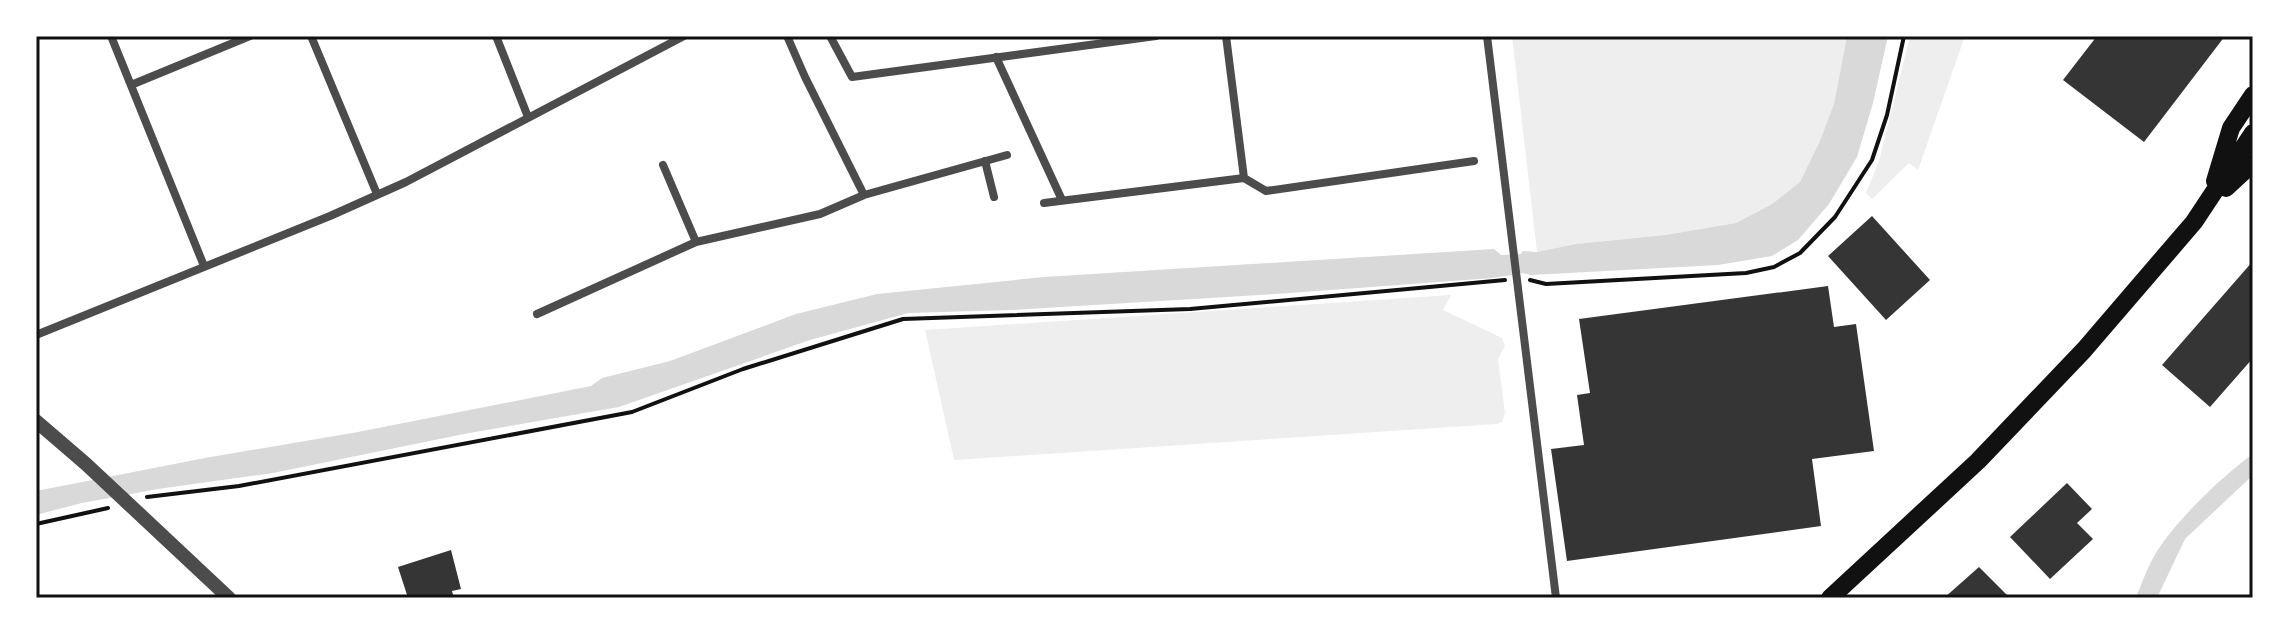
<svg xmlns="http://www.w3.org/2000/svg" width="2289" height="634" viewBox="0 0 2289 634" font-family="Overpass,sans-serif">
	<style>
		.green { fill: #eee }
		.water { fill: #d9d9d9 }
		.building { fill: #353535 }
		.lines { fill: none; stroke-linecap: round; stroke-linejoin: round }
		.path { stroke: #111; stroke-width: 4 }
		.minor { stroke: #4c4c4c; stroke-width: 8 }
		.tertiary { stroke: #4c4c4c; stroke-width: 14 }
		.trunk { stroke: #111; stroke-width: 18 }
		.neatline { fill: none; stroke: #111; stroke-width: 3 }
	</style>
	<rect width="100%" height="100%" fill="#fff"/>
	<path class="green" d="M 1512,36 L 1847,36 L 1834,104 L 1819,143 L 1800,182 L 1772,204 L 1736,223 L 1665,235 L 1576,244 L 1537,252 Z
		M 1910,36 L 1965,36 L 1918,170 L 1909,163 L 1872,199 L 1866,193 L 1879,161 Z
		M 1451,295 L 1443,310 L 1502,338 L 1505,346 L 1498,359 L 1505,413 L 1502,422 L 1497,424 L 954,460 L 925,330 Z"/>
	<path class="water" d="M 1847,36 L 1888,36 L 1873,103 L 1857,157 L 1829,204 L 1798,240 L 1772,256 L 1718,265 L 1531,275 L 1523,273 L 1493,278 L 1276,294 L 1012,310 L 908,313 L 810,340 L 619,407 L 464,434 L 273,473 L 158,489 L 82,503 L 36,515 L 36,491 L 205,458 L 358,432 L 591,386 L 602,378 L 670,361 L 796,314 L 877,294 L 1044,277 L 1494,249 L 1501,255 L 1521,254 L 1523,251 L 1537,252 L 1576,244 L 1665,235 L 1736,223 L 1772,204 L 1800,182 L 1819,143 L 1834,104 Z
		M 2253,454 L 2253,475 L 2185,539 L 2157,598 L 2136,598 C 2141,585 2146,571 2153,558 C 2172,524 2222,476 2253,454 Z"/>
	<path class="building" d="M 2097,36 L 2225,36 L 2144,142 L 2063,80 Z
		M 1872,216 L 1930,280 L 1886,320 L 1828,256 Z
		M 2253,261 L 2253,358 L 2210,407 L 2162,365 Z
		M 1828,286 L 1834,327 L 1856,324 L 1874,451 L 1812,459 L 1821,526 L 1567,561 L 1551,449 L 1584,445 L 1577,395 L 1590,393 L 1579,319 Z
		M 2067,483 L 2092,509 L 2077,523 L 2093,539 L 2050,579 L 2010,537 Z
		M 451,550 L 461,589 L 452,591 L 454,598 L 408,598 L 398,567 Z
		M 1979,567 L 2010,598 L 1944,598 Z"/>
	<g class="lines">
		<path class="path" d="M 1530,280 L 1546,284 L 1746,273 L 1774,267 L 1800,253 L 1835,217 L 1872,160 L 1887,115 L 1904,36
			M 147,497 L 239,486 L 632,412 L 743,369 L 903,319 L 1190,309 L 1505,280
			M 36,524 L 108,508"/>
		<path class="minor" d="M 111,36 L 204,266
			M 311,36 L 377,194
			M 496,36 L 528,117
			M 787,36 L 805,77 L 864,195
			M 830,36 L 852,77 L 1156,36
			M 1226,36 L 1244,178
			M 1487,36 L 1556,598
			M 996,57 L 1062,200
			M 131,85 L 250,36
			M 985,161 L 994,197
			M 663,165 L 696,242
			M 1244,178 L 1266,191 L 1474,161
			M 1044,203 L 1244,178
			M 537,314 L 696,242 L 820,214 L 864,195 L 1007,155
			M 36,335 L 330,216 L 406,182 L 684,36"/>
		<path class="tertiary" d="M 36,421 L 86,464 L 229,598"/>
		<path class="trunk" d="M 2215,181 L 2231,128 L 2253,95
			M 2226,188 L 2253,163
			M 1830,598 L 1978,461 L 2084,350 L 2194,222 L 2253,133"/>
	</g>
	<rect width="2289" height="634" fill="none" stroke="#ffffff" stroke-width="76"/>
	<rect x="38" y="38" width="2213" height="558" class="neatline"/>
</svg>
